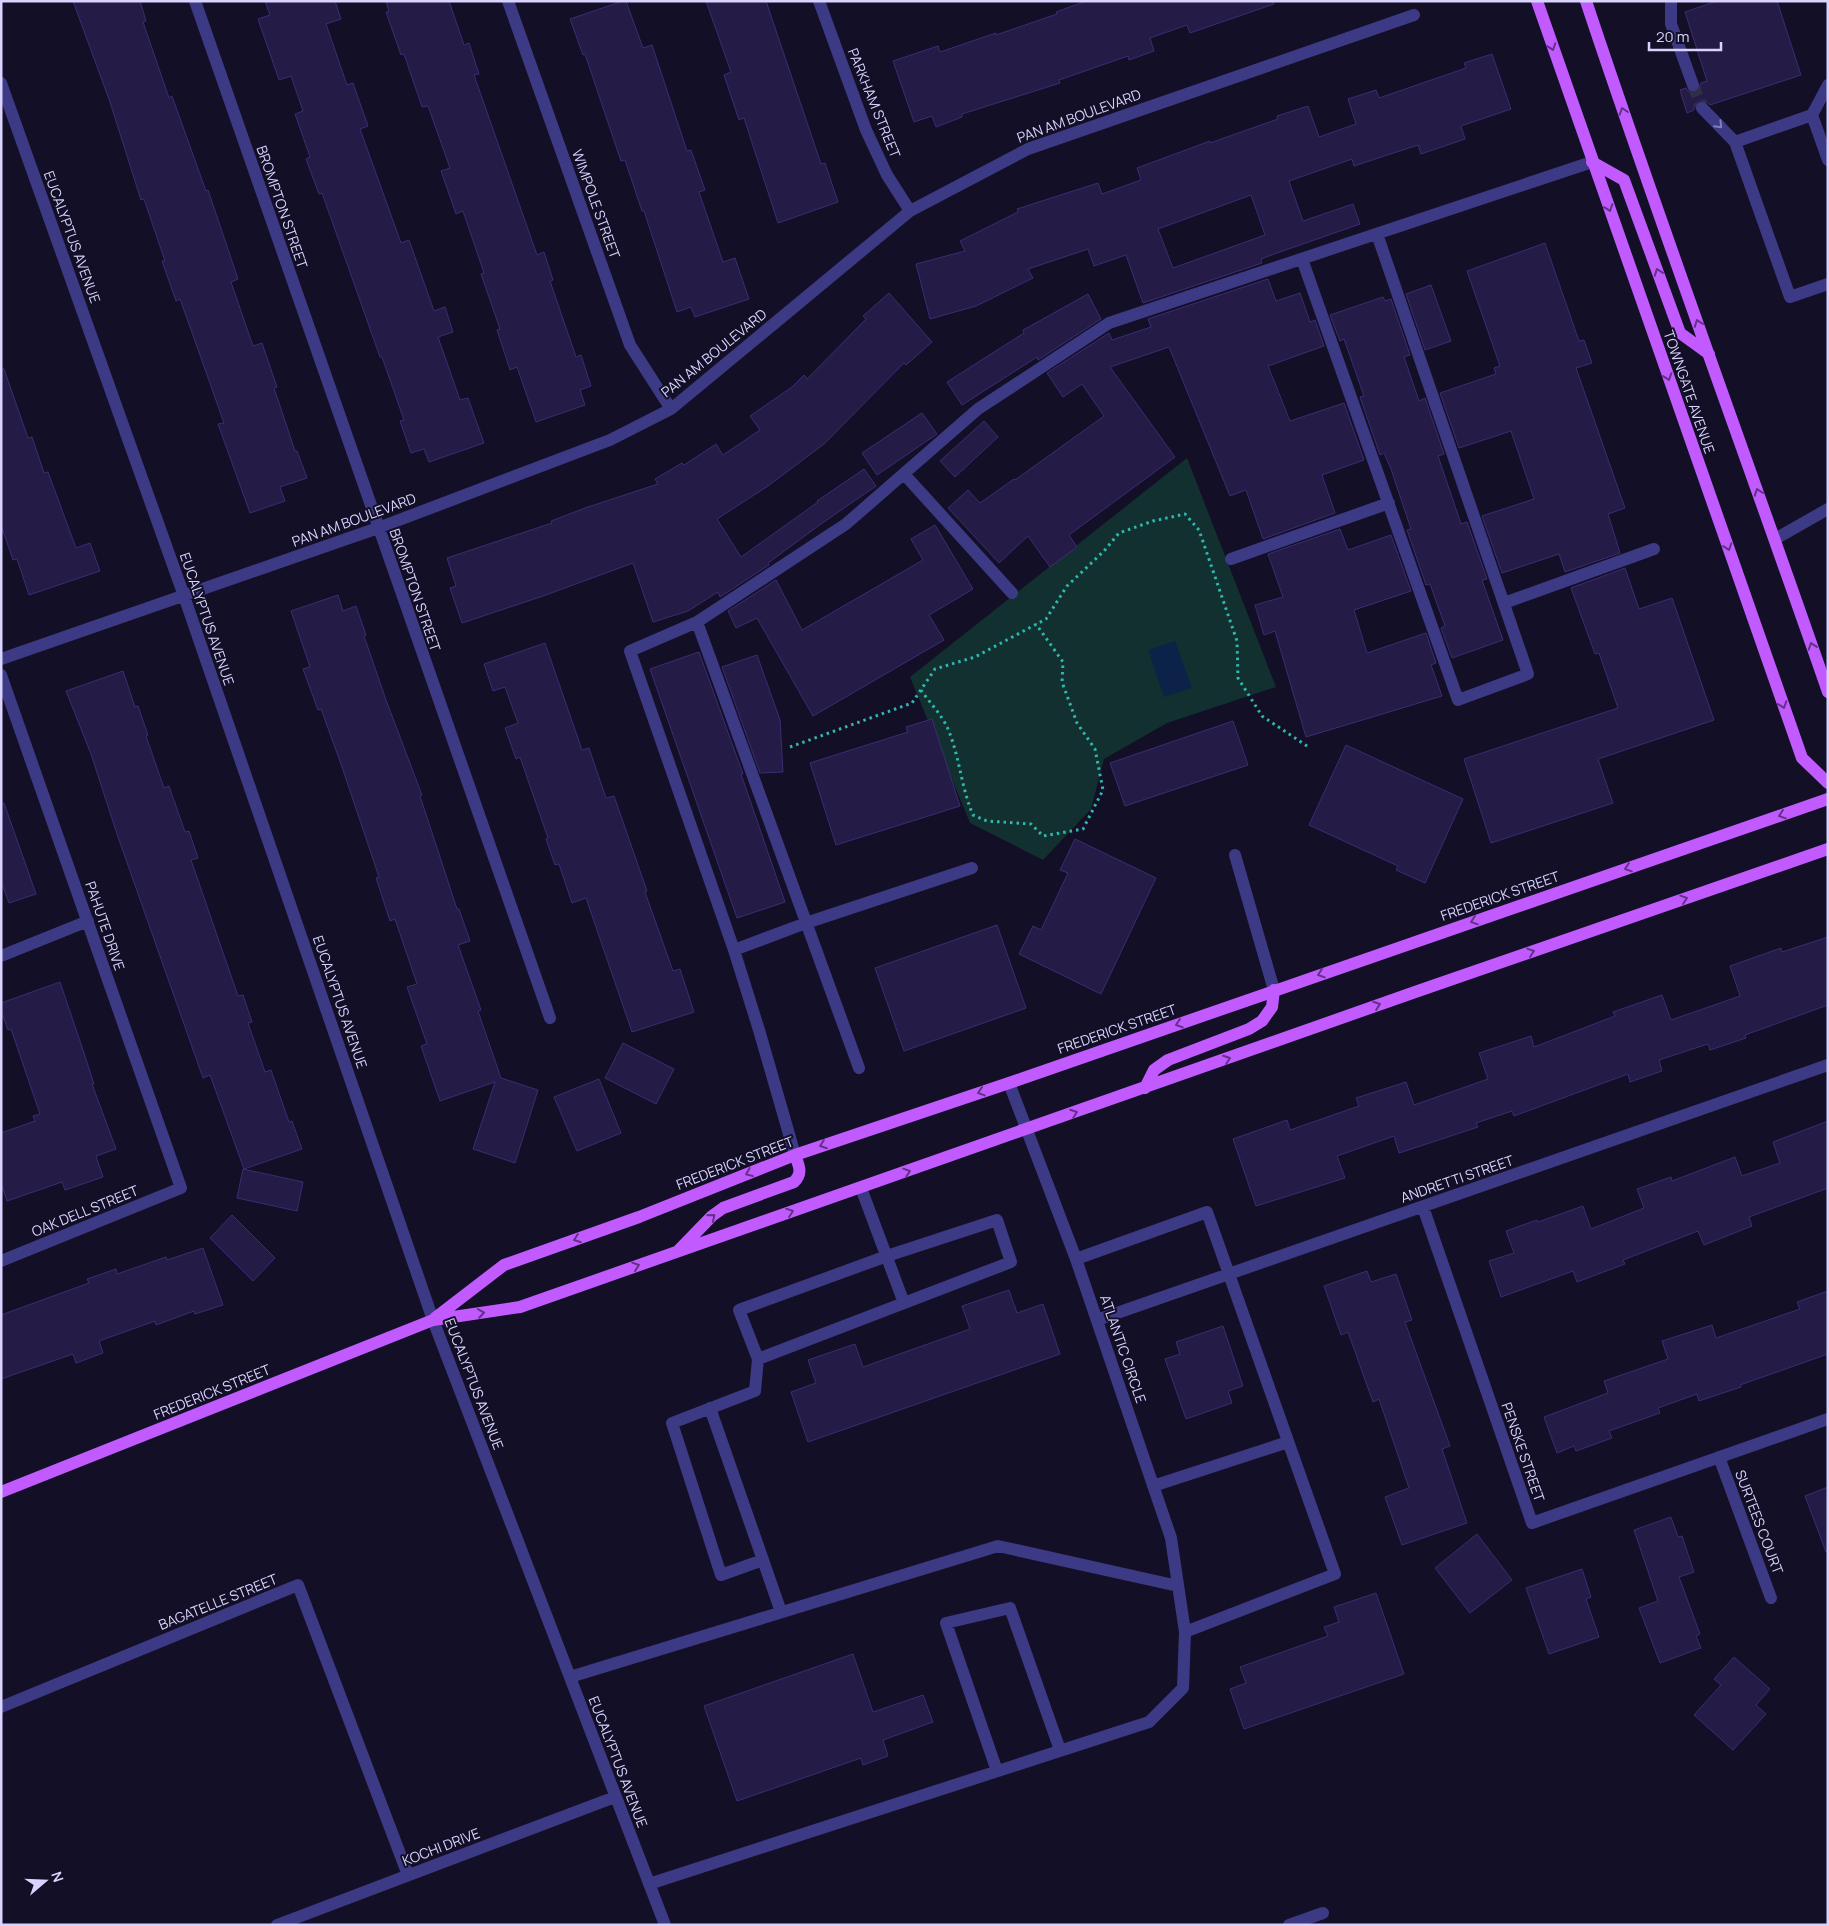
<svg xmlns="http://www.w3.org/2000/svg" width="1829" height="1926" viewBox="0 0 1829 1926" font-family="Manrope,sans-serif">
	<style>
		.green { fill: #12302f }
		.water { fill: #0c2248 }
		.building { fill: #241b47; stroke: #3b2d73; fill-rule: evenodd }
		.lines { fill: none; stroke-linecap: round; stroke-linejoin: round }
		.minor-tunnel { stroke: #312d47; stroke-width: 12; stroke-dasharray: 12 6; stroke-linecap: butt }
		.path { stroke: #2fb8b0; stroke-width: 3; stroke-dasharray: 2.5 4; stroke-linecap: butt }
		.minor { stroke: #3d3a85; stroke-width: 12 }
		.major { stroke: #c25bff; stroke-width: 12 }
		.oneway { stroke: #623188 }
		.oneway2 { stroke: #837fbc }
		.labels { text-anchor: middle; stroke-width: 4; stroke-linejoin: round; paint-order: stroke }
		.street-label { font-size: 14px; fill: #d9d4ff; stroke: #130f26 }
	</style>
	<rect width="100%" height="100%" fill="#130f26"/>
	<path class="green" d="M 1187,458 L 1276,687 L 1167,723 L 1104,759 L 1091,809 L 1043,860 L 970,823 L 910,677 Z"/>
	<path class="water" d="M 1175,641 L 1192,688 L 1164,697 L 1148,650 Z"/>
	<path class="building" d="M 73,1 L 140,1 L 146,21 L 143,22 L 169,98 L 172,96 L 206,191 L 208,190 L 238,279 L 231,282 L 253,346 L 262,343 L 277,387 L 274,388 L 295,451 L 297,451 L 307,478 L 280,487 L 285,501 L 250,513 L 218,424 L 224,423 L 200,355 L 180,299 L 176,301 L 162,261 L 165,261 L 144,199 L 141,200 L 110,102 Z
		M 265,1 L 335,1 L 341,19 L 326,24 L 347,85 L 353,83 L 368,126 L 360,129 L 401,243 L 409,240 L 434,311 L 445,307 L 453,332 L 438,337 L 460,400 L 468,398 L 484,443 L 429,462 L 424,449 L 411,453 L 400,421 L 404,420 L 382,357 L 380,357 L 322,193 L 319,194 L 306,159 L 310,157 L 295,114 L 303,111 L 291,76 L 279,80 L 258,19 L 270,15 Z
		M 386,1 L 449,1 L 464,45 L 469,43 L 479,74 L 474,75 L 537,255 L 544,252 L 553,280 L 550,281 L 576,357 L 581,355 L 591,386 L 580,390 L 585,405 L 536,422 L 517,367 L 510,370 L 497,330 L 500,329 L 481,274 L 484,273 L 463,211 L 456,214 L 441,171 L 450,168 L 428,106 L 422,107 L 404,54 L 401,55 L 386,12 L 389,12 Z
		M 623,1 L 626,1 L 643,48 L 652,45 L 687,151 L 691,150 L 705,190 L 699,192 L 723,262 L 735,258 L 749,299 L 695,317 L 691,307 L 677,312 L 644,211 L 642,211 L 625,160 L 621,161 L 585,54 L 583,55 L 570,19 Z
		M 706,1 L 766,1 L 821,164 L 825,163 L 838,202 L 778,223 L 744,118 L 739,120 L 724,75 L 731,72 Z
		M 1086,1 L 1273,1 L 1274,4 L 1190,33 L 1187,25 L 1150,38 L 1154,51 L 1129,60 L 1128,56 L 1059,80 L 1060,83 L 962,114 L 962,117 L 936,127 L 932,116 L 914,122 L 893,61 L 938,46 L 940,52 L 996,33 L 996,35 L 1057,14 L 1056,12 Z
		M 1717,1 L 1777,1 L 1801,75 L 1710,105 L 1705,100 L 1700,100 L 1694,105 L 1694,110 L 1687,113 L 1680,90 L 1686,88 L 1688,91 L 1695,93 L 1699,90 L 1701,83 L 1707,81 L 1685,12 Z
		M 1492,54 L 1511,109 L 1461,126 L 1465,139 L 1421,154 L 1418,145 L 1354,166 L 1352,159 L 1289,181 L 1303,221 L 1353,204 L 1360,224 L 1277,253 L 1261,259 L 1262,263 L 1143,303 L 1126,255 L 1094,266 L 1088,249 L 1028,269 L 1033,278 L 976,306 L 930,319 L 916,264 L 965,251 L 960,241 L 1018,212 L 1017,209 L 1098,183 L 1102,194 L 1141,180 L 1137,168 L 1210,141 L 1210,143 L 1278,119 L 1277,116 L 1308,106 L 1319,137 L 1356,124 L 1348,99 L 1376,90 L 1379,98 L 1466,68 L 1464,63 ZM 1251,195 L 1265,235 L 1173,268 L 1158,229 Z
		M 1545,243 L 1579,341 L 1584,340 L 1592,363 L 1576,368 L 1625,508 L 1608,514 L 1620,553 L 1565,572 L 1559,554 L 1502,573 L 1482,516 L 1534,499 L 1511,431 L 1459,448 L 1440,393 L 1496,374 L 1494,368 L 1500,366 L 1467,271 Z
		M 1268,279 L 1276,301 L 1300,293 L 1310,322 L 1315,320 L 1324,346 L 1268,366 L 1290,421 L 1344,403 L 1364,460 L 1322,475 L 1335,513 L 1263,539 L 1246,490 L 1230,496 L 1169,347 L 1110,367 L 1175,457 L 1069,535 L 1077,547 L 1050,567 L 1028,536 L 999,563 L 948,508 L 968,490 L 980,503 L 1014,479 L 1015,480 L 1104,416 L 1082,384 L 1063,397 L 1047,373 L 1109,333 L 1112,340 L 1151,327 L 1148,319 Z
		M 1431,285 L 1451,341 L 1425,350 L 1406,294 Z
		M 889,293 L 932,342 L 906,365 L 904,363 L 824,444 L 768,486 L 717,519 L 741,557 L 818,502 L 817,501 L 864,469 L 876,486 L 821,524 L 768,563 L 769,565 L 720,597 L 718,592 L 688,611 L 653,622 L 633,563 L 543,596 L 462,623 L 450,588 L 456,586 L 447,558 L 552,523 L 551,521 L 585,508 L 658,484 L 655,479 L 682,463 L 684,465 L 716,444 L 723,455 L 760,430 L 750,416 L 792,387 L 804,375 L 807,379 L 866,319 L 863,316 Z
		M 1088,294 L 1101,319 L 1038,360 L 1037,357 L 962,405 L 947,382 L 1024,333 L 1023,330 Z
		M 1383,297 L 1385,301 L 1391,299 L 1410,355 L 1404,357 L 1419,401 L 1425,398 L 1444,454 L 1438,456 L 1461,524 L 1467,522 L 1487,579 L 1482,580 L 1503,640 L 1452,658 L 1441,628 L 1445,626 L 1430,584 L 1426,585 L 1407,530 L 1411,529 L 1391,469 L 1384,453 L 1380,455 L 1360,397 L 1364,396 L 1344,339 L 1340,341 L 1330,315 Z
		M 1,369 L 4,369 L 28,438 L 32,437 L 44,473 L 48,472 L 76,548 L 90,543 L 100,571 L 29,595 L 17,559 L 13,560 L 1,525 Z
		M 922,413 L 937,434 L 877,475 L 862,453 Z
		M 984,421 L 998,437 L 955,477 L 940,461 Z
		M 935,525 L 973,589 L 929,615 L 944,640 L 813,716 L 757,618 L 736,628 L 728,611 L 776,580 L 802,630 L 923,560 L 911,539 Z
		M 1340,529 L 1348,550 L 1391,535 L 1411,591 L 1354,610 L 1367,653 L 1426,633 L 1436,663 L 1431,665 L 1442,696 L 1306,737 L 1275,631 L 1264,635 L 1255,605 L 1283,597 L 1268,554 Z
		M 1625,568 L 1639,609 L 1672,598 L 1714,720 L 1598,759 L 1613,803 L 1491,843 L 1464,759 L 1618,708 L 1599,653 L 1595,654 L 1571,588 Z
		M 338,595 L 343,611 L 356,606 L 366,635 L 364,636 L 386,700 L 422,795 L 420,796 L 457,909 L 459,909 L 470,941 L 458,945 L 481,1010 L 478,1011 L 501,1078 L 538,1090 L 515,1163 L 473,1149 L 495,1082 L 440,1101 L 421,1046 L 427,1044 L 407,987 L 417,984 L 395,919 L 390,921 L 376,878 L 379,877 L 341,764 L 321,709 L 318,710 L 303,669 L 310,667 L 291,611 Z
		M 545,643 L 582,750 L 589,748 L 606,798 L 614,796 L 647,891 L 645,892 L 673,971 L 680,969 L 694,1012 L 632,1032 L 586,898 L 572,903 L 559,864 L 555,865 L 546,839 L 548,838 L 520,757 L 516,759 L 505,728 L 518,723 L 505,687 L 493,691 L 484,664 Z
		M 699,652 L 743,774 L 741,774 L 785,902 L 737,918 L 650,669 Z
		M 757,655 L 780,720 L 783,772 L 760,773 L 722,667 Z
		M 123,671 L 135,707 L 138,706 L 148,735 L 146,736 L 164,788 L 169,786 L 185,832 L 189,831 L 198,858 L 191,860 L 238,996 L 243,995 L 252,1022 L 248,1023 L 265,1072 L 271,1070 L 289,1122 L 292,1121 L 302,1149 L 244,1169 L 210,1075 L 203,1078 L 118,837 L 91,754 L 66,691 Z
		M 932,719 L 960,806 L 836,845 L 810,763 L 908,732 L 906,727 Z
		M 1233,721 L 1248,765 L 1125,806 L 1110,763 Z
		M 1346,745 L 1463,799 L 1425,883 L 1396,870 L 1398,866 L 1309,825 Z
		M 1,803 L 4,803 L 36,894 L 9,903 L 1,881 Z
		M 1075,839 L 1156,878 L 1101,994 L 1019,954 L 1033,926 L 1041,930 L 1068,873 L 1060,870 Z
		M 997,925 L 1026,1008 L 904,1051 L 875,968 Z
		M 1828,937 L 1828,1005 L 1745,1035 L 1746,1038 L 1710,1050 L 1708,1044 L 1659,1060 L 1662,1071 L 1630,1082 L 1628,1074 L 1514,1116 L 1512,1111 L 1476,1123 L 1478,1127 L 1399,1153 L 1394,1136 L 1337,1156 L 1345,1178 L 1256,1206 L 1233,1139 L 1287,1120 L 1290,1130 L 1359,1106 L 1356,1098 L 1406,1082 L 1414,1105 L 1488,1079 L 1479,1053 L 1531,1036 L 1534,1047 L 1615,1016 L 1613,1012 L 1662,995 L 1671,1020 L 1740,996 L 1730,966 L 1781,948 L 1782,952 Z
		M 60,982 L 82,1047 L 94,1084 L 92,1084 L 116,1149 L 96,1156 L 103,1177 L 65,1190 L 62,1182 L 7,1201 L 1,1183 L 1,1133 L 35,1121 L 33,1116 L 40,1114 L 11,1029 L 8,1030 L 1,1011 L 1,1003 Z
		M 623,1043 L 674,1069 L 656,1104 L 605,1078 Z
		M 599,1079 L 621,1133 L 577,1151 L 554,1097 Z
		M 1828,1121 L 1828,1188 L 1749,1217 L 1752,1226 L 1704,1245 L 1698,1231 L 1623,1260 L 1625,1264 L 1577,1282 L 1573,1271 L 1501,1297 L 1489,1261 L 1514,1253 L 1506,1231 L 1537,1220 L 1538,1222 L 1583,1206 L 1591,1229 L 1644,1208 L 1637,1189 L 1671,1177 L 1672,1181 L 1735,1157 L 1742,1176 L 1780,1163 L 1773,1142 Z
		M 243,1169 L 303,1182 L 297,1211 L 237,1198 Z
		M 232,1215 L 275,1258 L 253,1281 L 210,1238 Z
		M 203,1248 L 223,1305 L 195,1314 L 194,1311 L 156,1325 L 155,1321 L 99,1341 L 103,1353 L 76,1363 L 73,1354 L 1,1379 L 1,1315 L 89,1283 L 87,1279 L 116,1269 L 117,1274 L 166,1257 L 167,1260 Z
		M 1367,1271 L 1371,1282 L 1396,1274 L 1412,1320 L 1405,1322 L 1450,1446 L 1442,1449 L 1467,1523 L 1402,1545 L 1385,1497 L 1409,1488 L 1379,1399 L 1373,1402 L 1348,1332 L 1341,1335 L 1324,1286 Z
		M 1009,1290 L 1017,1313 L 1043,1304 L 1060,1354 L 808,1442 L 791,1392 L 816,1383 L 808,1360 L 855,1344 L 863,1367 L 970,1329 L 962,1306 Z
		M 1828,1291 L 1828,1354 L 1740,1385 L 1741,1387 L 1699,1401 L 1697,1394 L 1658,1408 L 1660,1413 L 1609,1431 L 1612,1438 L 1576,1451 L 1574,1446 L 1557,1453 L 1544,1417 L 1608,1393 L 1604,1381 L 1668,1359 L 1662,1341 L 1712,1325 L 1716,1338 L 1800,1309 L 1797,1302 Z
		M 1223,1326 L 1243,1386 L 1228,1391 L 1232,1403 L 1186,1419 L 1165,1359 L 1180,1354 L 1176,1342 Z
		M 1828,1487 L 1828,1552 L 1826,1552 L 1805,1496 Z
		M 1671,1517 L 1678,1537 L 1682,1536 L 1694,1572 L 1679,1577 L 1700,1634 L 1696,1636 L 1701,1648 L 1660,1663 L 1639,1608 L 1658,1601 L 1634,1530 Z
		M 1477,1534 L 1512,1580 L 1470,1613 L 1435,1568 Z
		M 1582,1569 L 1591,1597 L 1586,1599 L 1599,1637 L 1549,1654 L 1526,1588 Z
		M 1376,1593 L 1404,1674 L 1244,1729 L 1230,1689 L 1246,1683 L 1240,1667 L 1328,1636 L 1324,1627 L 1339,1622 L 1334,1607 Z
		M 853,1654 L 873,1712 L 923,1695 L 933,1722 L 883,1740 L 888,1756 L 863,1765 L 861,1758 L 737,1801 L 704,1706 Z
		M 1734,1657 L 1770,1689 L 1756,1705 L 1766,1714 L 1733,1750 L 1694,1715 L 1721,1685 L 1714,1679 Z"/>
	<g class="lines">
		<path class="minor-tunnel" d="M 1693,85 L 1702,108"/>
		<path class="path" d="M 921,690 C 929,702 942,715 948,729 C 960,758 961,787 973,815 L 987,821 L 1031,824 L 1043,836 L 1083,829 L 1103,790 L 1095,749 L 1077,723 L 1062,682 L 1063,662 L 1036,624
			M 790,747 L 912,703 L 935,669 L 975,657 L 1046,619 L 1067,586 L 1104,551 L 1119,533 L 1153,521 L 1185,514 L 1199,530 L 1237,641 L 1238,678 L 1262,716 L 1310,748"/>
		<path class="minor" d="M 195,1 L 550,1018
			M 508,1 L 630,345 L 671,409
			M 819,1 L 866,130 L 887,175 L 910,211
			M 1671,1 L 1671,24 L 1693,85
			M 1,83 L 184,596 L 433,1320 L 665,1925
			M 1702,108 L 1735,142
			M 1812,115 L 1828,85
			M 1828,160 L 1812,115 L 1735,142 L 1790,297 L 1828,284
			M 1302,259 L 1458,700 L 1528,674 L 1377,234
			M 904,474 L 1012,593
			M 1775,539 L 1828,509
			M 1231,559 L 1389,503
			M 1504,603 L 1654,549
			M 697,622 L 859,1068
			M 1,659 L 378,528 L 610,440 L 671,409 L 910,211 L 1028,149 L 1414,15
			M 1,675 L 181,1188 L 1,1261
			M 1235,855 L 1274,990
			M 734,950 L 806,923 L 972,868
			M 1,956 L 88,921
			M 795,1155 L 759,1030 L 734,950 L 630,651 L 697,622 L 846,524 L 978,409 L 1109,323 L 1592,162
			M 861,1188 L 904,1303
			M 1423,1207 L 1532,1523 L 1828,1419
			M 997,1220 L 1011,1262 L 758,1359 L 739,1310 L 887,1256 Z
			M 1076,1259 L 1207,1212 L 1335,1574 L 1185,1632
			M 1097,1320 L 1828,1065
			M 710,1408 L 763,1560 L 721,1575 L 672,1423 L 755,1391 L 758,1359
			M 1719,1457 L 1771,1598
			M 1153,1486 L 1288,1442
			M 763,1560 L 781,1612
			M 570,1677 L 998,1546 L 1178,1586
			M 1,1707 L 298,1585 L 408,1875
			M 997,1771 L 946,1623 L 1010,1608 L 1060,1750
			M 649,1884 L 1149,1722 L 1183,1688 L 1185,1632 L 1171,1538 L 1076,1259 L 1009,1083
			M 277,1925 L 615,1797
			M 1289,1925 L 1323,1913"/>
		<path class="major" d="M 1537,1 L 1802,758 L 1828,783
			M 1586,1 C 1663,233 1748,461 1828,692
			M 1592,162 L 1624,180 L 1680,333 L 1709,354
			M 1145,1088 L 1154,1070 L 1168,1060 L 1249,1029 L 1262,1021 L 1272,1007 L 1274,990
			M 679,1250 L 712,1216 L 723,1208 L 794,1182 C 803,1173 799,1166 795,1155
			M 435,1318 L 504,1265 L 639,1217 L 795,1155 L 1009,1083 L 1828,799
			M 1,1492 L 433,1320 L 520,1307 L 1418,991 L 1828,849"/>
	</g>
	<defs><path id="oneway-chevron" d="M-2-3.5L2.5 0L-2 3.5" fill="none" stroke-width="1.6" stroke-linecap="round" stroke-linejoin="round" transform="scale(1.25)"/></defs>
	<g class="oneway">
		<use href="#oneway-chevron" transform="translate(1552 47) rotate(71)"/>
		<use href="#oneway-chevron" transform="translate(1623 111) rotate(-108)"/>
		<use href="#oneway-chevron" transform="translate(1609 208) rotate(71)"/>
		<use href="#oneway-chevron" transform="translate(1658 272) rotate(-110)"/>
		<use href="#oneway-chevron" transform="translate(1698 323) rotate(-110)"/>
		<use href="#oneway-chevron" transform="translate(1668 377) rotate(71)"/>
		<use href="#oneway-chevron" transform="translate(1758 492) rotate(-110)"/>
		<use href="#oneway-chevron" transform="translate(1728 547) rotate(71)"/>
		<use href="#oneway-chevron" transform="translate(1812 646) rotate(-109)"/>
		<use href="#oneway-chevron" transform="translate(1783 705) rotate(71)"/>
		<use href="#oneway-chevron" transform="translate(1782 815) rotate(161)"/>
		<use href="#oneway-chevron" transform="translate(1628 868) rotate(161)"/>
		<use href="#oneway-chevron" transform="translate(1684 899) rotate(-19)"/>
		<use href="#oneway-chevron" transform="translate(1474 921) rotate(161)"/>
		<use href="#oneway-chevron" transform="translate(1531 952) rotate(-19)"/>
		<use href="#oneway-chevron" transform="translate(1321 974) rotate(161)"/>
		<use href="#oneway-chevron" transform="translate(1377 1005) rotate(-20)"/>
		<use href="#oneway-chevron" transform="translate(1179 1024) rotate(161)"/>
		<use href="#oneway-chevron" transform="translate(1227 1059) rotate(-20)"/>
		<use href="#oneway-chevron" transform="translate(981 1092) rotate(162)"/>
		<use href="#oneway-chevron" transform="translate(1074 1113) rotate(-20)"/>
		<use href="#oneway-chevron" transform="translate(823 1145) rotate(160)"/>
		<use href="#oneway-chevron" transform="translate(907 1172) rotate(-19)"/>
		<use href="#oneway-chevron" transform="translate(749 1173) rotate(158)"/>
		<use href="#oneway-chevron" transform="translate(790 1212) rotate(-19)"/>
		<use href="#oneway-chevron" transform="translate(712 1217) rotate(-40)"/>
		<use href="#oneway-chevron" transform="translate(577 1239) rotate(160)"/>
		<use href="#oneway-chevron" transform="translate(636 1266) rotate(-19)"/>
		<use href="#oneway-chevron" transform="translate(481 1313) rotate(-9)"/>
	</g>
	<use class="oneway2" href="#oneway-chevron" transform="translate(1719 125) rotate(46)"/>
	<g class="labels">
		<g class="street-label">
			<text transform="translate(874 103) rotate(68)" y="5">PARKHAM STREET</text>
			<text transform="translate(1079 116) rotate(-20)" y="5">PAN AM BOULEVARD</text>
			<text transform="translate(596 204) rotate(70)" y="5">WIMPOLE STREET</text>
			<text transform="translate(282 207) rotate(71)" y="5">BROMPTON STREET</text>
			<text transform="translate(72 237) rotate(70)" y="5">EUCALYPTUS AVENUE</text>
			<text transform="translate(714 353) rotate(-39)" y="5">PAN AM BOULEVARD</text>
			<text transform="translate(1689 392) rotate(71)" y="5">TOWNGATE AVENUE</text>
			<text transform="translate(354 520) rotate(-20)" y="5">PAN AM BOULEVARD</text>
			<text transform="translate(415 590) rotate(71)" y="5">BROMPTON STREET</text>
			<text transform="translate(207 619) rotate(71)" y="5">EUCALYPTUS AVENUE</text>
			<text transform="translate(1500 896) rotate(-19)" y="5">FREDERICK STREET</text>
			<text transform="translate(105 926) rotate(71)" y="5">PAHUTE DRIVE</text>
			<text transform="translate(340 1002) rotate(71)" y="5">EUCALYPTUS AVENUE</text>
			<text transform="translate(1117 1029) rotate(-19)" y="5">FREDERICK STREET</text>
			<text transform="translate(735 1163) rotate(-21)" y="5">FREDERICK STREET</text>
			<text transform="translate(1457 1179) rotate(-19)" y="5">ANDRETTI STREET</text>
			<text transform="translate(85 1211) rotate(-22)" y="5">OAK DELL STREET</text>
			<text transform="translate(1123 1349) rotate(71)" y="5">ATLANTIC CIRCLE</text>
			<text transform="translate(474 1384) rotate(69)" y="5">EUCALYPTUS AVENUE</text>
			<text transform="translate(212 1392) rotate(-22)" y="5">FREDERICK STREET</text>
			<text transform="translate(1523 1452) rotate(71)" y="5">PENSKE STREET</text>
			<text transform="translate(1759 1522) rotate(69)" y="5">SURTEES COURT</text>
			<text transform="translate(218 1602) rotate(-22)" y="5">BAGATELLE STREET</text>
			<text transform="translate(618 1762) rotate(69)" y="5">EUCALYPTUS AVENUE</text>
			<text transform="translate(441 1847) rotate(-21)" y="5">KOCHI DRIVE</text>
		</g>
	</g>
	<rect width="1829" height="1926" fill="none" stroke="#d9d4ff" stroke-width="5"/>
	<g transform="translate(45 1881) rotate(71)" stroke="#130f26" stroke-width="4" paint-order="stroke">
	<path d="M0-4L9 19L0 12L-9 19Z" fill="#d9d4ff"/>
	<text y="-8" font-size="14" font-weight="bold" text-anchor="middle" fill="#d9d4ff">N</text>
	</g>
	<path d="M1649 42v8h72v-8" fill="none" stroke="#d9d4ff" stroke-width="2.5"/>
	<text x="1656" y="42" font-size="15" fill="#d9d4ff" stroke="#130f26" stroke-width="4" paint-order="stroke">20 m</text>
</svg>
